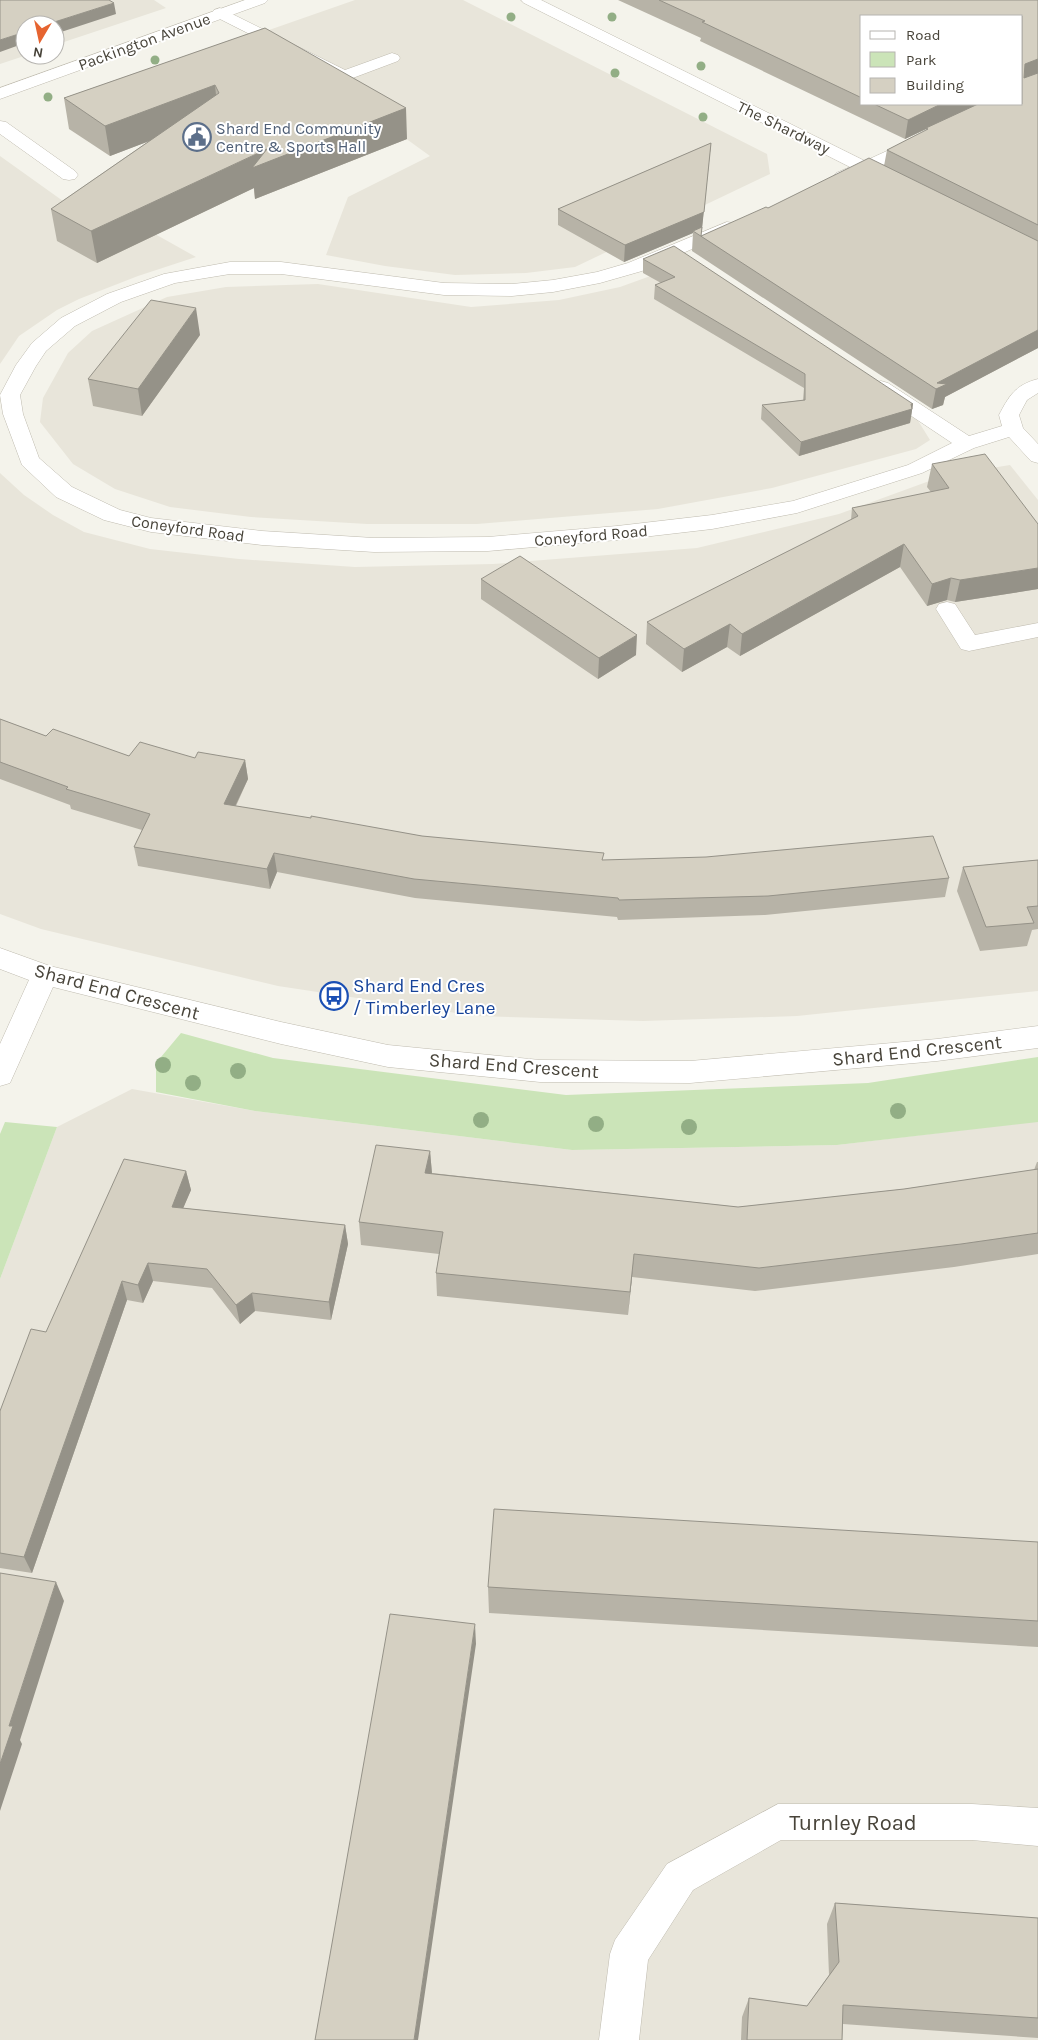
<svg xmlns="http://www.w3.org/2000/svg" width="1038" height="2040" viewBox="0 0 1038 2040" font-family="Karla,sans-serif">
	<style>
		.residential { fill: #e8e5da }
		.green { fill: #cbe4b8 }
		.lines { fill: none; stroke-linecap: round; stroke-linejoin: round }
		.service-casing { stroke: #bfbbaf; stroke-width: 1 }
		.minor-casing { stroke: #bfbbaf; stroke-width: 1 }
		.tertiary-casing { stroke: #bfbbaf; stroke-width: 1 }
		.service { fill: #fff; fill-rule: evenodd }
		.minor { fill: #fff; fill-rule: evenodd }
		.tertiary { fill: #fff; fill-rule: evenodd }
		.tree { fill: #92ae85 }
		.wall { fill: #b7b3a7; fill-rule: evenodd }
		.shaded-wall { fill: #959288 }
		.building { fill: #d5d0c2; stroke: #959288 }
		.labels { text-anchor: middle; stroke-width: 4; stroke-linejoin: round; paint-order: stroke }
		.far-street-label { font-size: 16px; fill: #48443a; stroke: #fff }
		.far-service-label { font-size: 16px; fill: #4e5e75; stroke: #fff; text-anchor: start }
		.transit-label { font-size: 19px; fill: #164399; stroke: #fff; text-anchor: start }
		.street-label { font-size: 19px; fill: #48443a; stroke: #fff }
		.near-street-label { font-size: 22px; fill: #48443a; stroke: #fff }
	</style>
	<rect width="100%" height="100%" fill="#f4f3eb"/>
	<path class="residential" d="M 0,0 L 154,0 L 166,8 L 55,45 L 55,25 L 25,25 L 25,55 L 27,55 L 0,64 Z
		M 355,0 L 463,0 L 767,154 L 770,174 L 575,267 L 526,273 L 455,275 L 385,266 L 326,255 L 348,197 L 430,156 L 347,96 L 249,37 Z
		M 0,156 L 63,201 L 89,197 L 196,257 L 138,276 L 79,299 L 57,310 L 19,336 L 0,364 Z
		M 681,265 L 917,419 L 930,440 L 916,449 L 772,488 L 658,509 L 477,524 L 367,524 L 251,517 L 170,507 L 115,489 L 73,464 L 40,422 L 43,398 L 68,353 L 92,331 L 167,297 L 226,287 L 318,284 L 471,307 L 559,300 L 620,287 Z
		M 1010,465 L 1038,500 L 1038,991 L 797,1016 L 643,1021 L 476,1016 L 278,986 L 41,929 L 0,914 L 0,473 L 24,495 L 53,515 L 84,532 L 150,549 L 239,559 L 355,567 L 493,564 L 697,548 L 839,514 L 943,476 Z
		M 132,1089 L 255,1111 L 572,1150 L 837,1145 L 1038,1121 L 1038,2040 L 0,2040 L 0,1279 L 57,1127 Z"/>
	<path class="green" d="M 181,1033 L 273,1058 L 566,1095 L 868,1083 L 1038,1057 L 1038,1122 L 837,1145 L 572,1150 L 255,1111 L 156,1092 L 156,1063 Z
		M 5,1122 L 57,1127 L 0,1279 L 0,1134 Z"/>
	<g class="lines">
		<defs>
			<path id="service" d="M 0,121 L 6,122 L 75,171 L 78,175 L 75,179 L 69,180 L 63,179 L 0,134 Z
				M 947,602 L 955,604 L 975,635 L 1038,623 L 1038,637 L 969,651 L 961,649 L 936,609 L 939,604 Z"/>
			<path id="minor" d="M 521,0 L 541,0 L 865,161 L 913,139 L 919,138 L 925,139 L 928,143 L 925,147 L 878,167 L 885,173 L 882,177 L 876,178 L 864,174 L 842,182 L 836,181 L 833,177 L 836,173 L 850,167 L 524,3 Z
				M 220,8 L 345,70 L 392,53 L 398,55 L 400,58 L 398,61 L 350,79 L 338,79 L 214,16 L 212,13 L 214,10 Z
				M 727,222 L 733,223 L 736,227 L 733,231 L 642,271 L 600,283 L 553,292 L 512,296 L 444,295 L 281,274 L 230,274 L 175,283 L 121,302 L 75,326 L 46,351 L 36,366 L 20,395 L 23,414 L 39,458 L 72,487 L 120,510 L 151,518 L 262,531 L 374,538 L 488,537 L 617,526 L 712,515 L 793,501 L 908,465 L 952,443 L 874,391 L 871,387 L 874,383 L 881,381 L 888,383 L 969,436 L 1002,426 L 999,415 C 1009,396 1015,385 1038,379 L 1038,393 L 1027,400 L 1019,415 L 1023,428 L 1038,444 L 1038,463 L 1031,461 L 1009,437 L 974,448 L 922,473 L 797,513 L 712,529 L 617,540 L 488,551 L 374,552 L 262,545 L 151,532 L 104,520 L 56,497 L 22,465 L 3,414 L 0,395 L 16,365 L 32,343 L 61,318 L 107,294 L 164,274 L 230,262 L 281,262 L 444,283 L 512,284 L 553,280 L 597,272 L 628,263 Z
				M 0,948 L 50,966 L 281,1022 L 388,1045 L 540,1060 L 690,1061 L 937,1039 L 1038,1026 L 1038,1048 L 937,1061 L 690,1083 L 540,1082 L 388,1067 L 281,1044 L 53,987 L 10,1083 L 0,1086 L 0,1044 L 29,980 L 0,969 Z
				M 778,1804 L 972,1804 L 1038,1808 L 1038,1846 L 972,1840 L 781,1840 L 693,1890 L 648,1960 L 639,2040 L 599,2040 L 610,1954 L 615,1940 L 667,1864 Z"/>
			<path id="tertiary" d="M 245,0 L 268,0 L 265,3 L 0,99 L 0,88 Z"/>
		</defs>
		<use href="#service" class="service-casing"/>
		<use href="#minor" class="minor-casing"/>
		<use href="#tertiary" class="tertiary-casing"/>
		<use href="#service" class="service"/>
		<use href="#minor" class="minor"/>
		<use href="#tertiary" class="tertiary"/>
	</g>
	<g class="tree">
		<circle cx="511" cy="17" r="4.5"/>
		<circle cx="612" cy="17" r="4.5"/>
		<circle cx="155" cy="60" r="4.5"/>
		<circle cx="701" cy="66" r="4.5"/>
		<circle cx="615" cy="73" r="4.5"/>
		<circle cx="48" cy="97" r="4.5"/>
		<circle cx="703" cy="117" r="4.5"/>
		<circle cx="163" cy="1065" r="8"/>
		<circle cx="238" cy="1071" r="8"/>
		<circle cx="193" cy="1083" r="8"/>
		<circle cx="898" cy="1111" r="8"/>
		<circle cx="481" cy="1120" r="8"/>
		<circle cx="596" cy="1124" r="8"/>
		<circle cx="689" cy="1127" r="8"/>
	</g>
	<path class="wall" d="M 618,0 L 1038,0 L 1038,348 L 945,397 L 943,405 L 932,409 L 692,251 L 693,233 L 624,262 L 558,225 L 558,209 L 711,143 L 701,236 L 768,208 L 884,166 L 887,150 L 926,131 L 926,129 L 905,139 L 700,41 L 701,38 ZM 862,16 L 1022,16 L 1022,104 L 862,104 Z
		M 265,28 L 407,139 L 255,199 L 254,188 L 97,263 L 57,241 L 51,209 L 149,141 L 110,156 L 69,129 L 64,98 Z
		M 643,259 L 913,404 L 910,423 L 799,456 L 761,419 L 762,405 L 803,400 L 804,388 L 654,299 L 655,285 L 661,283 L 643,273 Z
		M 200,335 L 142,416 L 93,406 L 88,379 Z
		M 932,464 L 1038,524 L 1038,589 L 955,602 L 947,600 L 927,606 L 900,567 L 740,656 L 727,647 L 682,672 L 646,644 L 647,622 L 851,520 L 852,508 L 931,492 L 927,487 Z
		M 481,579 L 636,655 L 598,679 L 481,599 Z
		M 0,719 L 46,736 L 129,756 L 245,760 L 248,779 L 236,806 L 422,836 L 603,860 L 949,878 L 945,897 L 765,915 L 618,920 L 617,917 L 415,898 L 277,872 L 270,889 L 138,866 L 134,847 L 142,830 L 71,809 L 70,805 L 0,779 Z
		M 1038,860 L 1038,929 L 1032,930 L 1027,946 L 980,951 L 957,891 L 963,867 Z
		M 430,1151 L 432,1173 L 738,1207 L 904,1189 L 1034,1170 L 1037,1162 L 1038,1162 L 1038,1254 L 954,1267 L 755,1291 L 632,1277 L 628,1315 L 437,1296 L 436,1273 L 439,1254 L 361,1245 L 359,1222 Z
		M 186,1171 L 191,1190 L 183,1208 L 345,1225 L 348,1244 L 331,1320 L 255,1311 L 240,1324 L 212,1288 L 153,1281 L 143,1303 L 127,1300 L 32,1573 L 0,1568 L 0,1411 L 46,1332 Z
		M 1038,1542 L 1038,1647 L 489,1613 L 488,1587 Z
		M 835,1903 L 1038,1918 L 1038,2038 L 843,2024 L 842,2040 L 741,2040 L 742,2017 L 749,1998 L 807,2006 L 829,1975 L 827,1924 Z"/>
	<path class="shaded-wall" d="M 114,3 L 116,14 L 55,34 L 55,25 L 45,25 Z
		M 25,32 L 25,43 L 0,52 L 0,40 Z
		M 1038,59 L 1038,76 L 1022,83 L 1025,64 Z
		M 215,85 L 218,115 L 110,156 L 105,126 Z
		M 941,104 L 979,104 L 905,139 L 908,120 Z
		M 406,108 L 407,139 L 255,199 L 254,188 L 97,263 L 91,231 L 267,149 Z
		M 711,143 L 702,229 L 693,231 L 693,233 L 624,262 L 625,245 Z
		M 196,308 L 200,335 L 142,416 L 138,389 Z
		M 1038,330 L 1038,348 L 945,397 L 943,405 L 932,409 L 937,383 Z
		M 913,404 L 910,423 L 799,456 L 801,442 Z
		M 904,544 L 900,567 L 740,656 L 742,634 Z
		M 1038,568 L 1038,589 L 955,602 L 960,580 Z
		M 951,578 L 947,600 L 927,606 L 932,584 Z
		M 730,624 L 727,647 L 682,672 L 684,649 Z
		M 637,635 L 636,655 L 598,679 L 599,658 Z
		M 245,760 L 248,779 L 227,823 L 224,804 Z
		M 274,853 L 277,872 L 270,889 L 267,869 Z
		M 430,1151 L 432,1174 L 425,1173 Z
		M 186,1171 L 191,1190 L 176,1225 L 172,1207 Z
		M 345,1225 L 348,1244 L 331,1320 L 329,1302 Z
		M 634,1254 L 632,1277 L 628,1315 L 630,1292 Z
		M 148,1263 L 153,1281 L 143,1303 L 138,1285 Z
		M 122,1281 L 127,1300 L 32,1573 L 24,1557 Z
		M 252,1293 L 255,1311 L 240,1324 L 236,1305 Z
		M 56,1582 L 64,1601 L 20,1740 L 22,1744 L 0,1811 L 0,1764 L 9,1726 Z
		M 475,1624 L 476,1644 L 418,2040 L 414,2040 Z"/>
	<path class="building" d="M 0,0 L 109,0 L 114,3 L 45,25 L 25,25 L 25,32 L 0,40 Z
		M 659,0 L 1038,0 L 1038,59 L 1025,64 L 1024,78 L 1038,73 L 1038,225 L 887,150 L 928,129 L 926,128 L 978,104 L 1022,104 L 1022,16 L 862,16 L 862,98 L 702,22 L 705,21 Z
		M 265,28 L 406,108 L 252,168 L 267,149 L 91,231 L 51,209 L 219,93 L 215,85 L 105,126 L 64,98 Z
		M 874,104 L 941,104 L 908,120 Z
		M 711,143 L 704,212 L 625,245 L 558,209 Z
		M 869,158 L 1038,241 L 1038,330 L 937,383 L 947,384 L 936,389 L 693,231 L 702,227 L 701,236 L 766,207 L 768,208 Z
		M 674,246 L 913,404 L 911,404 L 912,409 L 801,442 L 762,405 L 805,400 L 805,374 L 655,285 L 675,277 L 643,259 Z
		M 151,300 L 196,308 L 138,389 L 88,379 Z
		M 985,454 L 1038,524 L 1038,568 L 960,580 L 951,578 L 932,584 L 904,544 L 742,634 L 730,624 L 684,649 L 647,622 L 858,516 L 852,508 L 949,488 L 932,464 Z
		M 520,556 L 637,635 L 599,658 L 481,579 Z
		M 0,719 L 46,736 L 53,729 L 129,756 L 140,742 L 195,758 L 198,752 L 245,760 L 224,804 L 311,818 L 311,816 L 422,836 L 604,853 L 602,860 L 706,857 L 933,836 L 949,878 L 768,896 L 619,900 L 618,898 L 414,879 L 274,853 L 267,869 L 134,847 L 150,814 L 66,789 L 68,787 L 0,762 Z
		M 1038,860 L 1038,906 L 1027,907 L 1034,923 L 986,927 L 963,867 Z
		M 376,1145 L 430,1151 L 425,1173 L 738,1207 L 904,1189 L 1038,1169 L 1038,1233 L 961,1244 L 759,1268 L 634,1254 L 630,1292 L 436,1273 L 443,1232 L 359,1222 Z
		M 124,1159 L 186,1171 L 172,1207 L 345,1225 L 329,1302 L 252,1293 L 236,1305 L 207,1269 L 148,1263 L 138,1285 L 122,1281 L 24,1557 L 0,1553 L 0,1411 L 31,1329 L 46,1332 Z
		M 494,1509 L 1038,1542 L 1038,1621 L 488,1587 Z
		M 0,1573 L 56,1582 L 9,1726 L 13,1726 L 0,1764 Z
		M 390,1614 L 475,1624 L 414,2040 L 315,2040 Z
		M 835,1903 L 1038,1918 L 1038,2018 L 843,2005 L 842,2040 L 747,2040 L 749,1998 L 807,2006 L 839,1962 Z"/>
	<defs>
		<symbol id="civic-ring" viewBox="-11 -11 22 22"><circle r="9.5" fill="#fff" stroke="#5c6f8a" stroke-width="1.5"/><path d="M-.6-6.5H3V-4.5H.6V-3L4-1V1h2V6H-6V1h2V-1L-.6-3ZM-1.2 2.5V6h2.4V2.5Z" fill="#5c6f8a"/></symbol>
		<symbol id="bus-ring" viewBox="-11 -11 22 22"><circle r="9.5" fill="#fff" stroke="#1a4fb4" stroke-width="1.5"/><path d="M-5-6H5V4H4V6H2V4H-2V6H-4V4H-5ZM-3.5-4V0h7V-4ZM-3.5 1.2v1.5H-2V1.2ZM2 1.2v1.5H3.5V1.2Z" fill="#1a4fb4"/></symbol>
	</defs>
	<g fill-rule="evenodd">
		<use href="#civic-ring" x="181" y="121" width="32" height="32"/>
		<use href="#bus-ring" x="318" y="980" width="32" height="32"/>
	</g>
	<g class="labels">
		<g class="far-street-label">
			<text transform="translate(144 41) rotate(-20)" y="6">Packington Avenue</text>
			<text transform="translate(784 127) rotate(26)" y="6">The Shardway</text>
			<text transform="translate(188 528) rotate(8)" y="6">Coneyford Road</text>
			<text transform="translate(591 535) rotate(-5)" y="6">Coneyford Road</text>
		</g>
		<g class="far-service-label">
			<text x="216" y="134">Shard End Community<tspan x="216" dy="18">Centre &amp; Sports Hall</tspan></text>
		</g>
		<g class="transit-label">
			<text x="353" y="992">Shard End Cres<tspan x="353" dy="22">/ Timberley Lane</tspan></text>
		</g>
		<g class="street-label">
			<text transform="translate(117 991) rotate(15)" y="7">Shard End Crescent</text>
			<text transform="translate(917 1050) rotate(-6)" y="7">Shard End Crescent</text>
			<text transform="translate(514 1065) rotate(4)" y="7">Shard End Crescent</text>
		</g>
		<g class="near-street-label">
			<text x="853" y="1830">Turnley Road</text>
		</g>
	</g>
	<rect x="860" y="15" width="162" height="90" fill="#ffffff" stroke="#b6b4b0"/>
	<rect x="870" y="31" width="25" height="8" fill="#ffffff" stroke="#b6b4b0"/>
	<text x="906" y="40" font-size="15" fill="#48443a">Road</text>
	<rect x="870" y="52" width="25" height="15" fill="#cbe4b8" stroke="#b6b4b0"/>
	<text x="906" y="65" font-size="15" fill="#48443a">Park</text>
	<rect x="870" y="78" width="25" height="15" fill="#d5d0c2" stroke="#b6b4b0"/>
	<text x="906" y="90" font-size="15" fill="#48443a">Building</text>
	<g transform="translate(40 40) rotate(189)"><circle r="24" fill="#ffffff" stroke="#b6b4b0"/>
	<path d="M0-4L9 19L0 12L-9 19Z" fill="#e66430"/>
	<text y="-8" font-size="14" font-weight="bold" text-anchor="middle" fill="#48443a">N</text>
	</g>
</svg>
